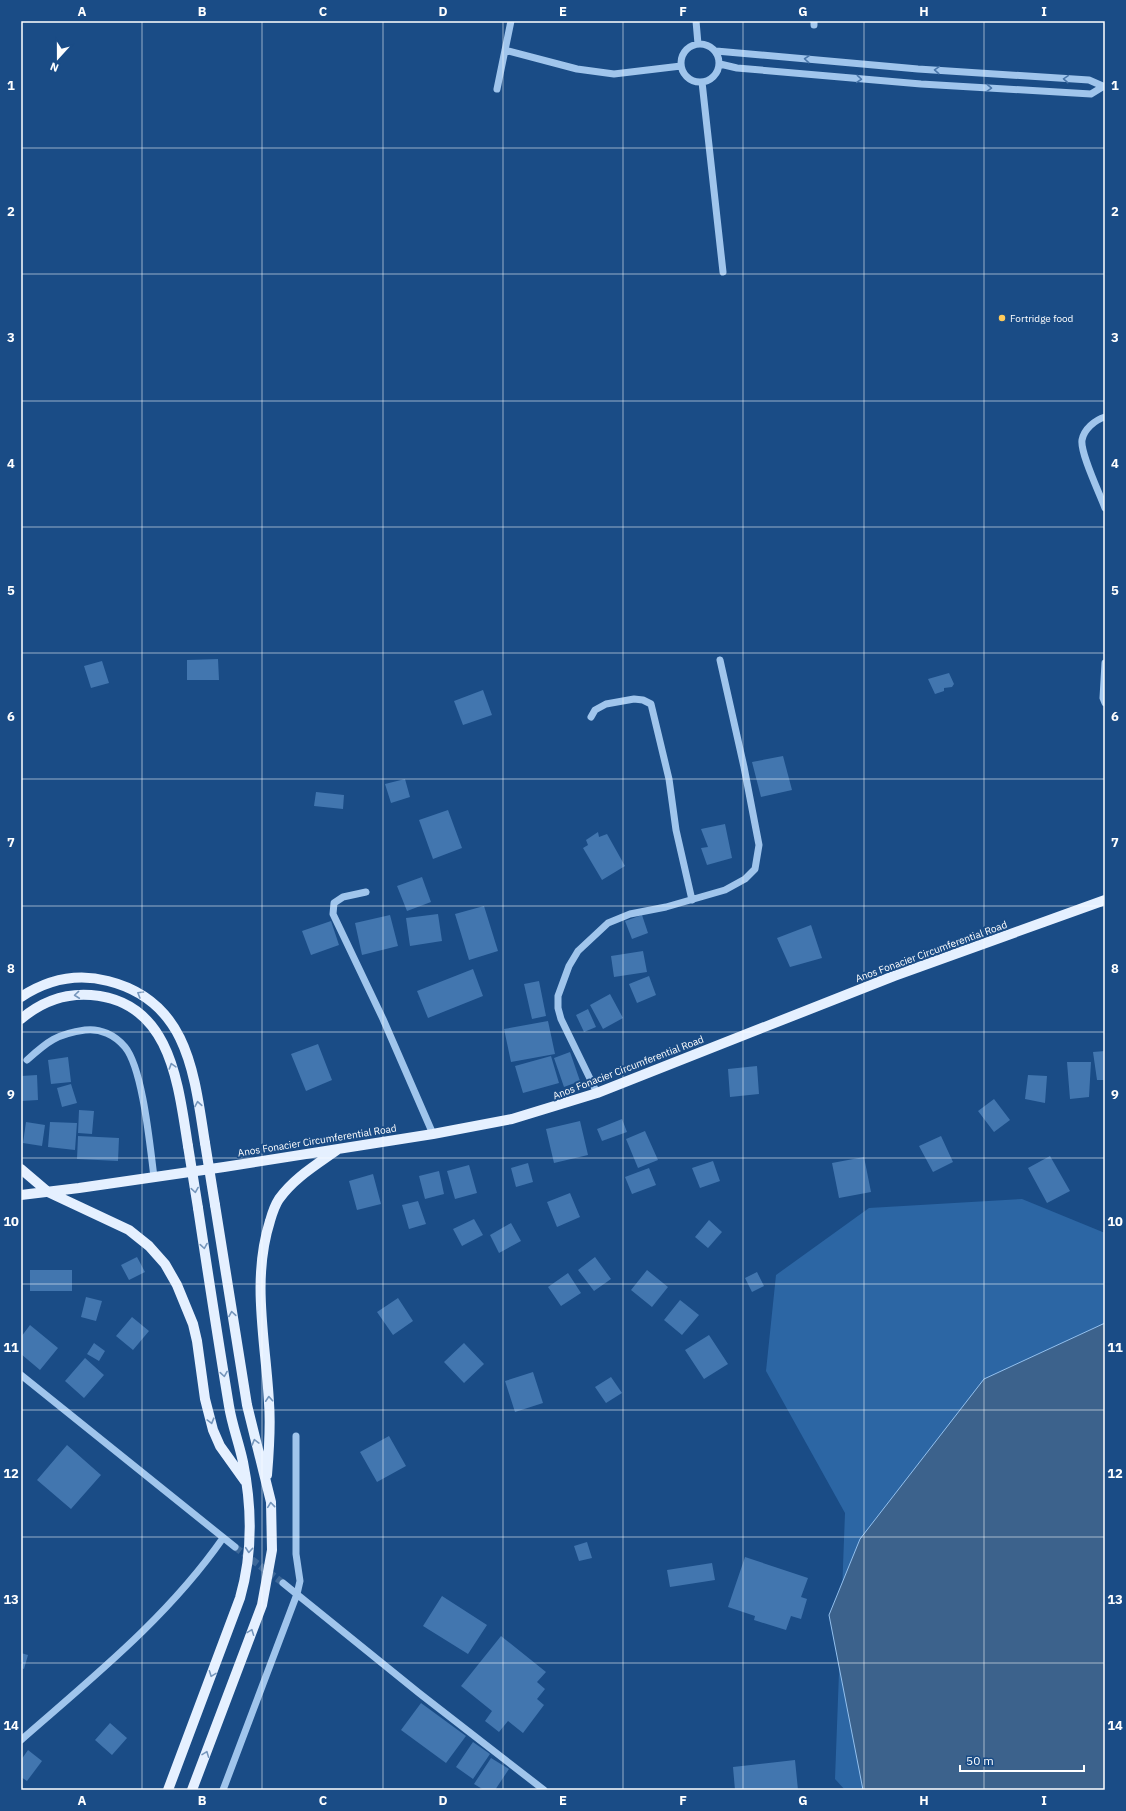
<svg xmlns="http://www.w3.org/2000/svg" width="1126" height="1811" viewBox="0 0 1126 1811" font-family="'IBM Plex Sans',sans-serif">
	<style>
		.green { fill: #2c66a4 }
		.water { fill: #3c628c; stroke: #93c0ee }
		.building { fill: #4276af }
		.lines { fill: none; stroke-linecap: round; stroke-linejoin: round }
		.minor-tunnel { stroke: #3c6798; stroke-width: 7; stroke-dasharray: 7 3.5; stroke-linecap: butt }
		.minor { stroke: #a0c5ec; stroke-width: 7 }
		.major { stroke: #e5f0ff; stroke-width: 10 }
		.major-bridge { stroke: #e5f0ff; stroke-width: 10 }
		.oneway { stroke: #4976aa }
		.oneway2 { stroke: #7596bc }
		.grid { fill: none; stroke: #fff; stroke-width: 1; stroke-opacity: 0.55 }
		.poi-dot { fill: #ffcb5b; stroke: #1a4c86; stroke-width: 1.5 }
		.labels { text-anchor: middle; stroke-width: 4; stroke-linejoin: round; paint-order: stroke }
		.poi-label { font-size: 10px; fill: #fff; stroke: #1a4c86; text-anchor: start }
		.street-label { font-size: 10px; fill: #fff; stroke: #1a4c86 }
		.neatline { fill: none; stroke: #fff; stroke-width: 1.5 }
		.grid-label { font-size: 13px; text-anchor: middle; font-weight: bold; fill: #fff }
	</style>
	<rect width="100%" height="100%" fill="#1a4c86"/>
	<path class="green" d="M 1022,1199 L 1105,1233 L 1105,1389 L 982,1790 L 845,1790 L 835,1779 L 845,1513 L 766,1371 L 776,1275 L 869,1208 Z"/>
	<path class="water" d="M 1105,1323 L 1105,1790 L 863,1790 L 829,1615 L 860,1539 L 984,1379 Z"/>
	<path class="building" d="M 218,659 L 219,680 L 187,680 L 187,660 Z
		M 102,661 L 109,683 L 91,688 L 84,666 Z
		M 949,673 L 954,684 L 952,687 L 944,688 L 944,691 L 935,694 L 928,679 Z
		M 483,690 L 492,715 L 463,725 L 454,701 Z
		M 783,756 L 792,790 L 761,797 L 752,762 Z
		M 405,779 L 410,797 L 391,803 L 385,784 Z
		M 316,792 L 344,795 L 343,809 L 314,806 Z
		M 448,810 L 462,848 L 433,859 L 419,820 Z
		M 725,824 L 732,858 L 707,865 L 701,848 L 708,847 L 701,829 Z
		M 598,832 L 599,837 L 607,834 L 625,866 L 602,880 L 583,848 L 588,845 L 586,840 Z
		M 422,877 L 431,902 L 407,911 L 397,886 Z
		M 484,906 L 498,951 L 469,960 L 455,914 Z
		M 438,914 L 442,941 L 410,946 L 406,918 Z
		M 390,915 L 398,946 L 362,955 L 355,923 Z
		M 642,915 L 648,933 L 632,939 L 625,921 Z
		M 331,921 L 339,945 L 311,955 L 302,931 Z
		M 811,925 L 822,958 L 790,967 L 777,938 Z
		M 643,951 L 647,972 L 614,977 L 611,956 Z
		M 473,969 L 483,996 L 428,1018 L 417,991 Z
		M 649,976 L 656,995 L 637,1003 L 629,984 Z
		M 539,981 L 546,1016 L 532,1019 L 524,984 Z
		M 610,994 L 623,1018 L 603,1029 L 590,1005 Z
		M 588,1009 L 596,1027 L 584,1032 L 576,1015 Z
		M 548,1021 L 555,1054 L 511,1062 L 504,1029 Z
		M 318,1044 L 332,1080 L 306,1091 L 291,1054 Z
		M 1105,1051 L 1105,1080 L 1097,1080 L 1093,1052 Z
		M 570,1052 L 580,1081 L 564,1087 L 554,1058 Z
		M 551,1056 L 559,1083 L 523,1093 L 515,1066 Z
		M 68,1057 L 71,1082 L 51,1084 L 48,1060 Z
		M 1067,1062 L 1091,1062 L 1089,1097 L 1070,1099 Z
		M 757,1066 L 759,1094 L 730,1097 L 728,1069 Z
		M 37,1075 L 38,1100 L 21,1101 L 21,1076 Z
		M 1028,1075 L 1047,1076 L 1045,1103 L 1025,1099 Z
		M 71,1084 L 77,1103 L 62,1107 L 57,1088 Z
		M 994,1099 L 1010,1120 L 994,1132 L 978,1111 Z
		M 79,1110 L 94,1111 L 92,1134 L 78,1133 Z
		M 622,1119 L 627,1132 L 602,1141 L 597,1129 Z
		M 580,1121 L 588,1155 L 554,1163 L 546,1129 Z
		M 26,1122 L 45,1125 L 42,1146 L 23,1143 Z
		M 50,1122 L 77,1123 L 75,1150 L 48,1147 Z
		M 645,1131 L 658,1160 L 638,1168 L 626,1139 Z
		M 78,1136 L 119,1138 L 118,1161 L 77,1159 Z
		M 941,1136 L 953,1162 L 933,1172 L 919,1146 Z
		M 1050,1156 L 1070,1191 L 1047,1203 L 1028,1168 Z
		M 864,1157 L 871,1192 L 839,1198 L 832,1163 Z
		M 713,1161 L 720,1181 L 700,1188 L 692,1168 Z
		M 528,1163 L 533,1182 L 516,1187 L 511,1168 Z
		M 469,1165 L 477,1193 L 455,1199 L 447,1171 Z
		M 649,1168 L 656,1185 L 632,1194 L 625,1177 Z
		M 439,1171 L 444,1194 L 425,1199 L 419,1176 Z
		M 373,1174 L 381,1204 L 357,1210 L 349,1181 Z
		M 570,1193 L 580,1217 L 557,1227 L 547,1202 Z
		M 418,1201 L 426,1224 L 409,1229 L 402,1205 Z
		M 474,1219 L 483,1235 L 462,1246 L 453,1229 Z
		M 709,1220 L 722,1232 L 708,1248 L 695,1237 Z
		M 511,1223 L 521,1241 L 499,1253 L 490,1235 Z
		M 137,1257 L 145,1272 L 129,1280 L 121,1265 Z
		M 595,1257 L 611,1279 L 594,1291 L 578,1270 Z
		M 30,1270 L 72,1270 L 72,1291 L 30,1291 Z
		M 647,1270 L 668,1287 L 652,1307 L 631,1290 Z
		M 757,1272 L 764,1286 L 752,1292 L 745,1278 Z
		M 568,1273 L 581,1293 L 561,1306 L 548,1287 Z
		M 86,1297 L 102,1301 L 96,1321 L 81,1317 Z
		M 398,1298 L 413,1321 L 393,1335 L 377,1312 Z
		M 680,1300 L 699,1315 L 682,1335 L 664,1320 Z
		M 132,1317 L 149,1331 L 133,1350 L 116,1336 Z
		M 30,1325 L 58,1348 L 40,1370 L 21,1354 L 21,1337 Z
		M 709,1335 L 728,1364 L 704,1379 L 685,1350 Z
		M 94,1343 L 105,1351 L 99,1361 L 87,1354 Z
		M 464,1343 L 484,1364 L 464,1383 L 444,1362 Z
		M 85,1358 L 104,1375 L 84,1398 L 65,1381 Z
		M 533,1372 L 543,1403 L 515,1412 L 505,1381 Z
		M 611,1377 L 622,1393 L 606,1403 L 595,1387 Z
		M 389,1436 L 406,1466 L 377,1482 L 360,1452 Z
		M 67,1445 L 101,1475 L 71,1509 L 37,1480 Z
		M 587,1542 L 592,1558 L 579,1561 L 574,1546 Z
		M 745,1557 L 808,1578 L 801,1597 L 807,1599 L 801,1619 L 791,1616 L 786,1630 L 754,1620 L 755,1616 L 728,1607 Z
		M 712,1563 L 715,1580 L 670,1587 L 667,1570 Z
		M 442,1596 L 487,1625 L 468,1654 L 423,1626 Z
		M 501,1636 L 546,1672 L 537,1682 L 545,1689 L 537,1699 L 544,1705 L 523,1733 L 508,1721 L 499,1732 L 485,1721 L 492,1711 L 461,1686 Z
		M 21,1653 L 28,1655 L 24,1669 L 21,1668 Z
		M 421,1703 L 466,1736 L 446,1763 L 401,1730 Z
		M 110,1723 L 127,1738 L 112,1755 L 95,1740 Z
		M 473,1742 L 490,1754 L 473,1779 L 456,1767 Z
		M 28,1750 L 42,1761 L 27,1781 L 21,1777 L 21,1760 Z
		M 491,1758 L 509,1769 L 495,1790 L 484,1790 L 474,1784 Z
		M 795,1760 L 798,1790 L 735,1790 L 733,1767 Z"/>
	<g class="lines">
		<path class="minor-tunnel" d="M 235,1547 L 283,1583"/>
		<path class="minor" d="M 696,21 L 698,44
			M 814,21 L 814,25
			M681 63a19 19 0 1 1 38 0a19 19 0 1 1-38 0Z
			M 505,50 L 577,69 L 614,74 L 681,66
			M 716,51 L 918,69 L 1089,80 L 1105,87
			M 720,64 L 737,68 L 921,84 L 1091,94 L 1104,86
			M 702,82 L 723,272
			M 497,89 L 511,21
			M 1105,417 C 1095,420 1084,429 1082,440 C 1080,453 1100,494 1105,508
			M 1105,663 L 1103,698 L 1105,703
			M 591,717 L 595,710 L 606,704 L 634,699 L 643,700 L 651,704 L 669,779 L 676,830 L 692,900
			M 366,892 L 343,897 L 334,903 L 333,914 L 383,1019 L 433,1134
			M 27,1060 C 48,1041 57,1034 85,1030 C 100,1028 115,1035 125,1047 C 143,1069 150,1147 154,1177
			M 597,1093 L 561,1019 L 558,1008 L 558,996 L 569,966 L 578,951 L 608,923 L 630,914 L 666,907 L 725,890 L 745,879 L 755,869 L 759,845 L 744,767 L 720,660
			M 21,1375 L 235,1547
			M 283,1583 L 419,1693 L 544,1790
			M 21,1740 C 93,1677 168,1617 223,1538
			M 223,1790 L 297,1594 L 300,1581 L 296,1554 L 296,1436"/>
		<path class="major" d="M 21,997 C 47,980 77,973 108,981 C 188,1001 194,1073 205,1143
			M 21,1019 C 41,1002 65,993 91,995 C 171,1001 178,1084 188,1146
			M 21,1169 L 48,1192 L 129,1230 L 149,1246 L 165,1264 L 177,1285 L 193,1324 L 197,1341 L 205,1399 L 213,1430 L 220,1446 L 245,1481
			M 21,1195 L 79,1188 L 224,1167 L 433,1134 L 512,1119 L 597,1093 L 894,976 L 1105,900
			M 267,1475 C 269,1451 271,1427 269,1403 C 266,1342 251,1281 270,1221 C 272,1214 275,1205 279,1199 C 294,1178 316,1165 337,1150
			M 168,1790 L 240,1598 C 253,1553 252,1507 243,1462 C 239,1443 232,1425 229,1406 C 218,1340 208,1274 198,1208
			M 192,1790 L 262,1605 L 272,1550 L 271,1502 L 247,1405 L 215,1205"/>
		<path class="major-bridge" d="M 205,1143 L 215,1205
			M 188,1146 L 198,1208"/>
	</g>
	<defs><path id="oneway-chevron" d="M-2-3.5L2.5 0L-2 3.5" fill="none" stroke-width="1.6" stroke-linecap="round" stroke-linejoin="round"/></defs>
	<g class="oneway">
		<use href="#oneway-chevron" transform="translate(807 59) rotate(-175)"/>
		<use href="#oneway-chevron" transform="translate(937 70) rotate(-176)"/>
		<use href="#oneway-chevron" transform="translate(859 79) rotate(5)"/>
		<use href="#oneway-chevron" transform="translate(1066 79) rotate(-176)"/>
		<use href="#oneway-chevron" transform="translate(989 88) rotate(3)"/>
	</g>
	<g class="oneway2">
		<use href="#oneway-chevron" transform="translate(140 994) rotate(-149)"/>
		<use href="#oneway-chevron" transform="translate(77 995) rotate(174)"/>
		<use href="#oneway-chevron" transform="translate(172 1066) rotate(-107)"/>
		<use href="#oneway-chevron" transform="translate(198 1104) rotate(-100)"/>
		<use href="#oneway-chevron" transform="translate(195 1190) rotate(81)"/>
		<use href="#oneway-chevron" transform="translate(204 1246) rotate(81)"/>
		<use href="#oneway-chevron" transform="translate(232 1314) rotate(-99)"/>
		<use href="#oneway-chevron" transform="translate(224 1374) rotate(81)"/>
		<use href="#oneway-chevron" transform="translate(269 1399) rotate(-94)"/>
		<use href="#oneway-chevron" transform="translate(211 1421) rotate(75)"/>
		<use href="#oneway-chevron" transform="translate(255 1442) rotate(-105)"/>
		<use href="#oneway-chevron" transform="translate(271 1505) rotate(-96)"/>
		<use href="#oneway-chevron" transform="translate(249 1550) rotate(95)"/>
		<use href="#oneway-chevron" transform="translate(251 1632) rotate(-69)"/>
		<use href="#oneway-chevron" transform="translate(212 1674) rotate(111)"/>
		<use href="#oneway-chevron" transform="translate(206 1754) rotate(-69)"/>
	</g>
	<path class="grid" d="M 142,21 L 142,1790M 262,21 L 262,1790M 383,21 L 383,1790M 503,21 L 503,1790M 623,21 L 623,1790M 743,21 L 743,1790M 864,21 L 864,1790M 984,21 L 984,1790M 21,148 L 1105,148M 21,274 L 1105,274M 21,401 L 1105,401M 21,527 L 1105,527M 21,653 L 1105,653M 21,779 L 1105,779M 21,906 L 1105,906M 21,1032 L 1105,1032M 21,1158 L 1105,1158M 21,1284 L 1105,1284M 21,1410 L 1105,1410M 21,1537 L 1105,1537M 21,1663 L 1105,1663"/>
	<circle class="poi-dot" cx="1002" cy="318" r="4"/>
	<g class="labels">
		<g class="poi-label">
			<text x="1010" y="322">Fortridge food</text>
		</g>
		<g class="street-label">
			<text transform="translate(931 951) rotate(-20)" y="4">Anos Fonacier Circumferential Road</text>
			<text transform="translate(628 1067) rotate(-21)" y="4">Anos Fonacier Circumferential Road</text>
			<text transform="translate(317 1140) rotate(-9)" y="4">Anos Fonacier Circumferential Road</text>
		</g>
	</g>
	<rect width="1126" height="1811" fill="none" stroke="#1a4c86" stroke-width="44"/>
	<g transform="translate(58 58) rotate(201)" stroke="#1a4c86" stroke-width="3" paint-order="stroke">
	<path d="M0-3L7 15L0 10L-7 15Z" fill="#ffffff"/>
	<text y="-6" font-size="11" font-weight="bold" text-anchor="middle" fill="#ffffff">N</text>
	</g>
	<path d="M960 1765v6h124v-6" fill="none" stroke="#ffffff" stroke-width="2"/>
	<text x="966" y="1765" font-size="12" fill="#ffffff" stroke="#1a4c86" stroke-width="3" paint-order="stroke">50 m</text>
	<rect x="22" y="22" width="1082" height="1767" class="neatline"/>
	<g class="grid-label">
		<text x="82" y="16">A</text>
		<text x="202" y="16">B</text>
		<text x="323" y="16">C</text>
		<text x="443" y="16">D</text>
		<text x="563" y="16">E</text>
		<text x="683" y="16">F</text>
		<text x="803" y="16">G</text>
		<text x="924" y="16">H</text>
		<text x="1044" y="16">I</text>
		<text x="11" y="90">1</text>
		<text x="1115" y="90">1</text>
		<text x="11" y="216">2</text>
		<text x="1115" y="216">2</text>
		<text x="11" y="342">3</text>
		<text x="1115" y="342">3</text>
		<text x="11" y="468">4</text>
		<text x="1115" y="468">4</text>
		<text x="11" y="595">5</text>
		<text x="1115" y="595">5</text>
		<text x="11" y="721">6</text>
		<text x="1115" y="721">6</text>
		<text x="11" y="847">7</text>
		<text x="1115" y="847">7</text>
		<text x="11" y="973">8</text>
		<text x="1115" y="973">8</text>
		<text x="11" y="1099">9</text>
		<text x="1115" y="1099">9</text>
		<text x="11" y="1226">10</text>
		<text x="1115" y="1226">10</text>
		<text x="11" y="1352">11</text>
		<text x="1115" y="1352">11</text>
		<text x="11" y="1478">12</text>
		<text x="1115" y="1478">12</text>
		<text x="11" y="1604">13</text>
		<text x="1115" y="1604">13</text>
		<text x="11" y="1730">14</text>
		<text x="1115" y="1730">14</text>
		<text x="82" y="1805">A</text>
		<text x="202" y="1805">B</text>
		<text x="323" y="1805">C</text>
		<text x="443" y="1805">D</text>
		<text x="563" y="1805">E</text>
		<text x="683" y="1805">F</text>
		<text x="803" y="1805">G</text>
		<text x="924" y="1805">H</text>
		<text x="1044" y="1805">I</text>
	</g>
</svg>
